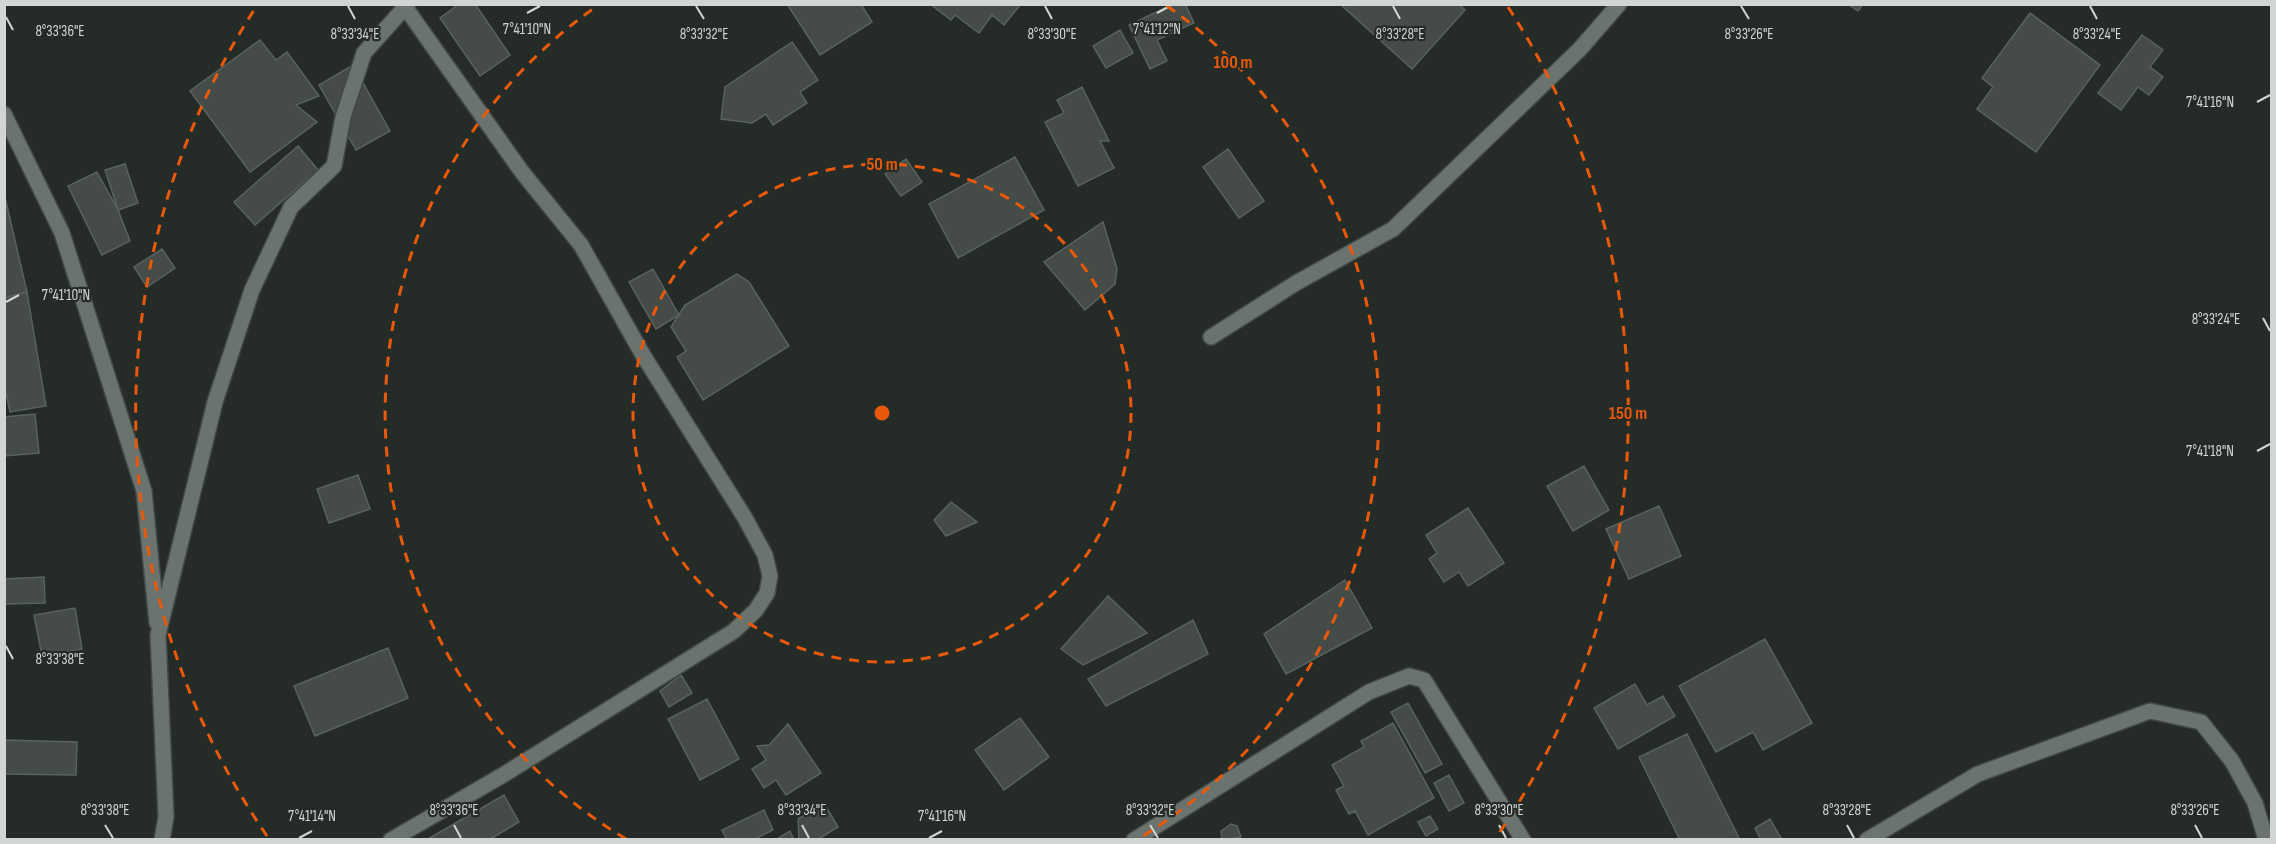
<svg xmlns="http://www.w3.org/2000/svg" width="2276" height="844" viewBox="0 0 2276 844" font-family="'Sofia Sans Condensed',sans-serif">
	<style>
		.building { fill: #454c48; stroke: #5a625d; stroke-width: 1.5 }
		.lines { fill: none; stroke-linecap: round; stroke-linejoin: round }
		.minor-casing { stroke: #414743; stroke-width: 18 }
		.minor { stroke: #6b736e; stroke-width: 15 }
		.ticks { fill: none; stroke: #d2d6d3; stroke-width: 2 }
		.ring { fill: none; stroke: #e8590c; stroke-width: 3; stroke-dasharray: 10 8 }
		.ticks-label { font-size: 15px; text-anchor: middle; fill: #d2d6d3; stroke: #252c28; stroke-width: 4.5; stroke-linejoin: round; paint-order: stroke }
		.centre { fill: #e8590c; stroke: #252c28; stroke-width: 3 }
		.ring-label { font-size: 18px; text-anchor: middle; font-weight: bold; fill: #e8590c; stroke: #252c28; stroke-width: 4.5; stroke-linejoin: round; paint-order: stroke }
	</style>
	<rect width="100%" height="100%" fill="#252c28"/>
	<path class="building" d="M 459,4 L 475,4 L 510,55 L 480,76 L 440,18 Z
		M 787,4 L 861,4 L 872,22 L 820,55 Z
		M 930,4 L 1019,4 L 1020,5 L 1004,25 L 992,15 L 979,33 L 955,15 L 951,20 Z
		M 1173,4 L 1185,4 L 1194,23 L 1157,40 L 1167,61 L 1150,69 L 1129,25 Z
		M 1340,4 L 1459,4 L 1465,10 L 1412,69 Z
		M 1848,4 L 1863,4 L 1858,11 Z
		M 2030,13 L 2100,65 L 2036,152 L 1977,109 L 1993,87 L 1982,78 Z
		M 1120,30 L 1133,53 L 1106,68 L 1093,46 Z
		M 2142,35 L 2163,50 L 2150,67 L 2163,77 L 2149,95 L 2138,87 L 2121,110 L 2098,93 Z
		M 260,40 L 276,60 L 287,52 L 319,96 L 296,105 L 317,122 L 250,172 L 190,91 Z
		M 792,42 L 818,80 L 800,92 L 807,103 L 773,125 L 766,114 L 752,123 L 721,119 L 725,87 Z
		M 353,65 L 390,131 L 356,150 L 319,85 Z
		M 1082,87 L 1109,141 L 1100,141 L 1114,168 L 1078,186 L 1045,122 L 1064,113 L 1057,100 Z
		M 298,146 L 318,170 L 255,225 L 234,202 Z
		M 1228,149 L 1264,201 L 1239,218 L 1203,167 Z
		M 1015,157 L 1044,210 L 958,258 L 929,204 Z
		M 906,159 L 922,182 L 901,196 L 885,174 Z
		M 125,164 L 138,203 L 118,210 L 105,170 Z
		M 97,172 L 118,210 L 130,241 L 102,255 L 68,186 Z
		M 4,193 L 27,292 L 4,298 Z
		M 1103,222 L 1117,269 L 1115,284 L 1085,310 L 1044,262 Z
		M 162,249 L 175,268 L 147,287 L 134,267 Z
		M 653,269 L 679,315 L 656,329 L 629,282 Z
		M 737,274 L 749,282 L 789,346 L 703,400 L 677,357 L 686,351 L 671,327 L 685,305 Z
		M 27,292 L 46,406 L 10,412 L 4,383 L 4,298 Z
		M 35,414 L 39,453 L 4,456 L 4,417 Z
		M 1584,466 L 1609,510 L 1573,531 L 1547,486 Z
		M 358,475 L 370,509 L 329,523 L 317,489 Z
		M 951,502 L 977,522 L 946,536 L 934,520 Z
		M 1659,506 L 1681,556 L 1629,579 L 1606,529 Z
		M 1468,508 L 1504,563 L 1468,586 L 1459,572 L 1444,582 L 1429,559 L 1437,553 L 1426,535 Z
		M 44,577 L 45,603 L 4,604 L 4,579 Z
		M 1345,580 L 1372,628 L 1286,674 L 1264,634 Z
		M 1108,596 L 1147,633 L 1083,665 L 1061,649 Z
		M 75,608 L 82,649 L 42,656 L 34,615 Z
		M 1193,620 L 1208,654 L 1106,706 L 1088,679 Z
		M 1765,639 L 1812,723 L 1763,750 L 1753,732 L 1716,752 L 1679,686 Z
		M 388,648 L 408,698 L 315,736 L 294,686 Z
		M 681,675 L 692,693 L 669,707 L 660,691 Z
		M 1635,684 L 1647,705 L 1663,696 L 1675,716 L 1618,749 L 1594,708 Z
		M 707,699 L 739,759 L 700,780 L 668,719 Z
		M 1408,703 L 1442,764 L 1425,773 L 1391,712 Z
		M 1020,718 L 1049,757 L 1004,790 L 975,750 Z
		M 1393,723 L 1434,798 L 1368,835 L 1355,811 L 1349,814 L 1336,790 L 1344,786 L 1332,765 L 1364,747 L 1361,741 Z
		M 788,724 L 821,773 L 786,795 L 776,780 L 764,788 L 752,769 L 766,760 L 757,746 L 769,745 Z
		M 1687,734 L 1740,840 L 1680,840 L 1639,757 Z
		M 4,740 L 77,742 L 76,775 L 4,774 Z
		M 1449,775 L 1464,803 L 1449,811 L 1434,783 Z
		M 504,795 L 519,822 L 489,840 L 426,840 Z
		M 824,803 L 838,827 L 817,840 L 799,840 L 798,819 Z
		M 764,810 L 773,830 L 753,840 L 727,840 L 722,830 Z
		M 1430,816 L 1438,829 L 1426,836 L 1418,822 Z
		M 1770,819 L 1782,840 L 1761,840 L 1755,828 Z
		M 1231,824 L 1237,826 L 1241,837 L 1222,840 L 1221,831 Z
		M 790,831 L 794,840 L 775,840 Z"/>
	<g class="lines">
		<defs>
			<path id="minor" d="M 4,114 L 62,233 L 144,491 L 157,623
				M 1211,337 L 1296,283 L 1393,229 L 1580,49 L 1619,4
				M 162,840 L 166,817 L 158,635 L 215,402 L 252,290 L 291,207 L 334,166 L 343,117 L 364,53 L 408,4
				M 391,840 L 503,775 L 734,631 L 756,610 L 767,593 L 770,576 L 765,555 L 745,518 L 643,355 L 581,245 L 522,172 L 405,7
				M 1134,840 L 1369,692 L 1409,676 L 1424,680 L 1523,840
				M 1867,840 L 1978,774 L 2150,711 L 2201,722 L 2232,761 L 2255,803 L 2266,840"/>
		</defs>
		<use href="#minor" class="minor-casing"/>
		<use href="#minor" class="minor"/>
	</g>
	<path class="ticks" d="M 348,6 L 355,19M 696,6 L 704,19M 1045,6 L 1052,19M 1393,6 L 1400,19M 1741,6 L 1749,19M 2090,6 L 2097,19M 527,13 L 540,6M 1157,13 L 1170,6M 6,17 L 13,30M 2257,102 L 2270,95M 6,302 L 19,295M 2263,318 L 2270,331M 2257,451 L 2270,444M 6,646 L 13,659M 105,825 L 113,838M 454,825 L 461,838M 802,825 L 809,838M 1150,825 L 1158,838M 1499,825 L 1506,838M 1847,825 L 1854,838M 2195,825 L 2202,838M 299,838 L 312,831M 929,838 L 942,831"/>
	<g class="ring">
		<circle cx="882" cy="413" r="249"/>
		<path d="M626 839A497 497 0 0 1 597 6M1167 6A497 497 0 0 1 1138 839"/>
		<path d="M267 836A746 746 0 0 1 256 7M1508 7A746 746 0 0 1 1497 836"/>
	</g>
	<g class="ticks-label">
		<text x="527" y="34">7°41'10"N</text>
		<text x="1157" y="34">7°41'12"N</text>
		<text x="60" y="36">8°33'36"E</text>
		<text x="355" y="39">8°33'34"E</text>
		<text x="704" y="39">8°33'32"E</text>
		<text x="1052" y="39">8°33'30"E</text>
		<text x="1400" y="39">8°33'28"E</text>
		<text x="1749" y="39">8°33'26"E</text>
		<text x="2097" y="39">8°33'24"E</text>
		<text x="2210" y="107">7°41'16"N</text>
		<text x="66" y="300">7°41'10"N</text>
		<text x="2216" y="324">8°33'24"E</text>
		<text x="2210" y="456">7°41'18"N</text>
		<text x="60" y="664">8°33'38"E</text>
		<text x="105" y="815">8°33'38"E</text>
		<text x="454" y="815">8°33'36"E</text>
		<text x="802" y="815">8°33'34"E</text>
		<text x="1150" y="815">8°33'32"E</text>
		<text x="1499" y="815">8°33'30"E</text>
		<text x="1847" y="815">8°33'28"E</text>
		<text x="2195" y="815">8°33'26"E</text>
		<text x="312" y="821">7°41'14"N</text>
		<text x="942" y="821">7°41'16"N</text>
	</g>
	<circle cx="882" cy="413" r="9" class="centre"/>
	<g class="ring-label">
		<text x="1233" y="68">100 m</text>
		<text x="882" y="170">50 m</text>
		<text x="1628" y="419">150 m</text>
	</g>
	<rect width="2276" height="844" fill="none" stroke="#d2d6d3" stroke-width="12"/>
</svg>
